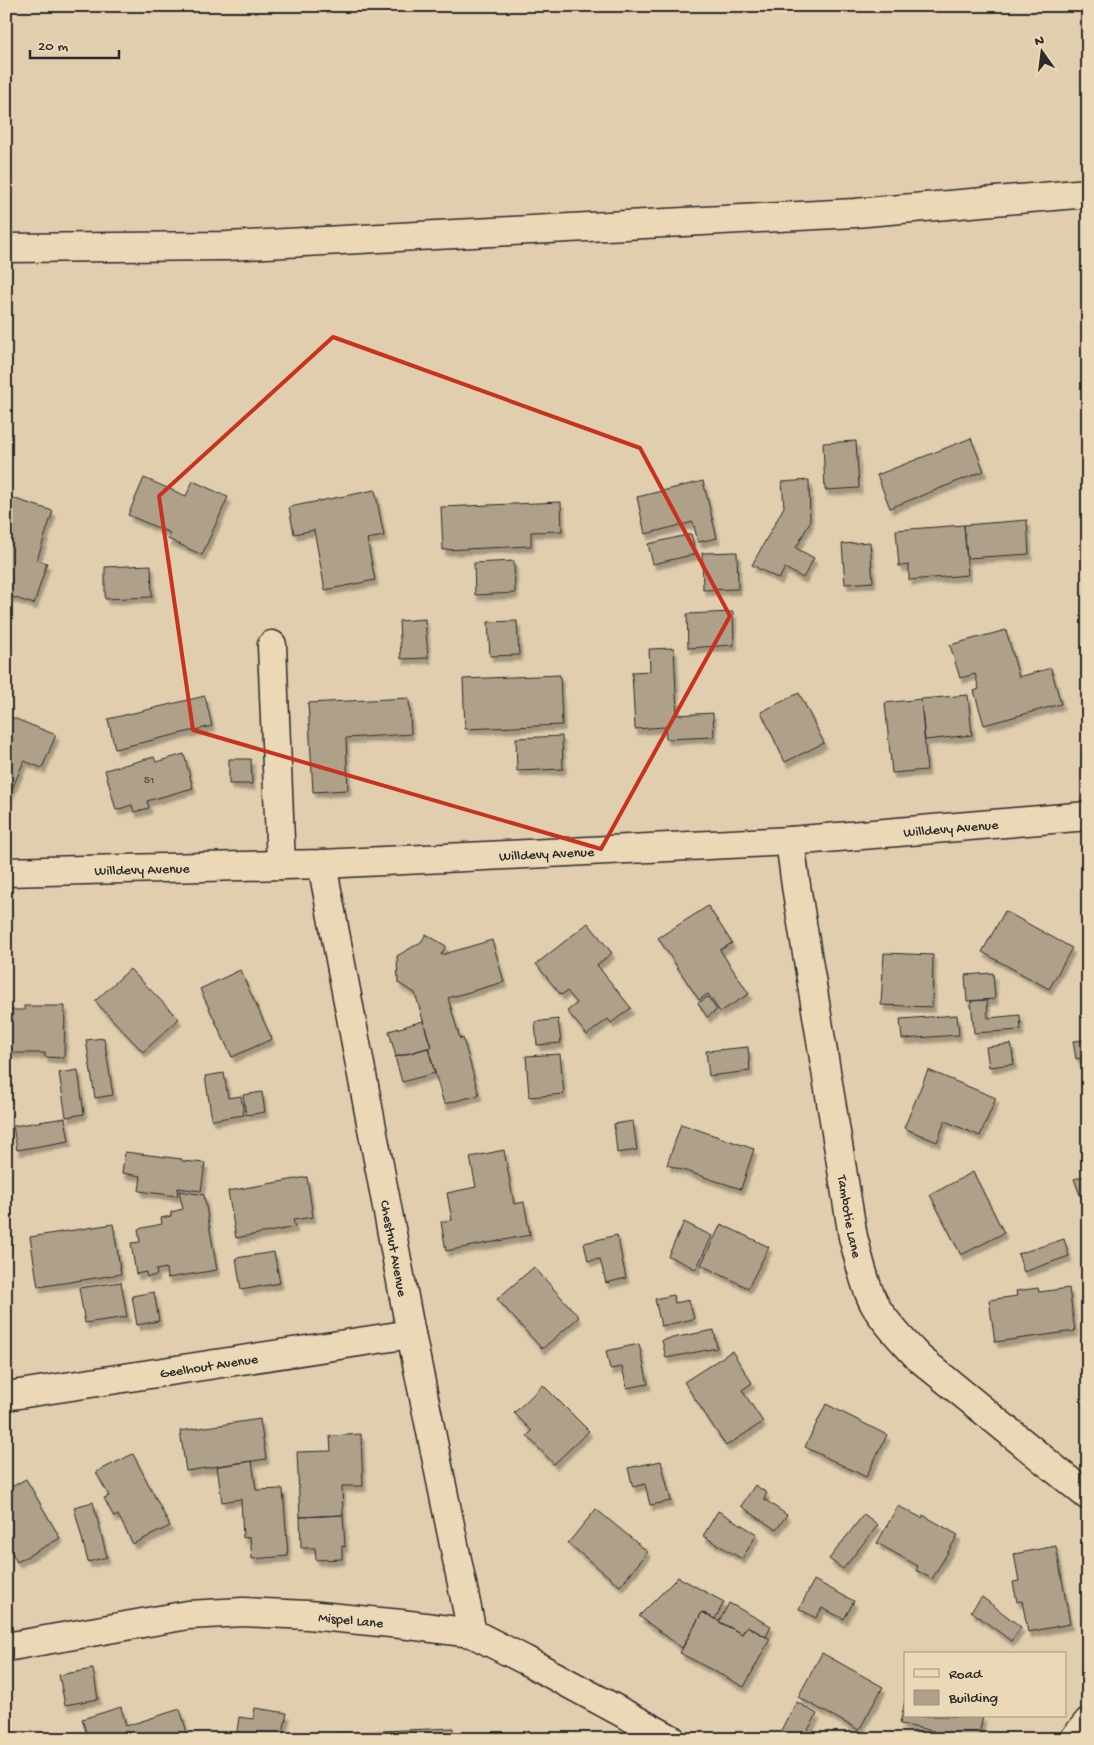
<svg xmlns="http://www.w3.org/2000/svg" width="1094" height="1745" viewBox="0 0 1094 1745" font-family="'Gochi Hand',sans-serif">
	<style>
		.building { fill: #aea089; stroke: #2b2b2b; filter: url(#shadow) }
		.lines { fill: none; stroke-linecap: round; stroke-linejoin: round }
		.minor-casing { stroke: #2b2b2b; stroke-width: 31 }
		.highway-casing { stroke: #2b2b2b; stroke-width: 31 }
		.minor { stroke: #ebd8b6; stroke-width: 28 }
		.highway { stroke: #ebd8b6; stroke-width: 28 }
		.marked { fill: none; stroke: #c8321e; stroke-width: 4; stroke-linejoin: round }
		.labels { text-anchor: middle; stroke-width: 4; stroke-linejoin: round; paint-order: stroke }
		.number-label { font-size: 11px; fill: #4c4842 }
		.street-label { font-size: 14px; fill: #2b2b2b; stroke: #ebd8b6 }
	</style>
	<defs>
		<filter id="shadow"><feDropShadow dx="3" dy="5.5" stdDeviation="1" flood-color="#0004"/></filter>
	</defs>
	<rect width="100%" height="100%" fill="#e0ceae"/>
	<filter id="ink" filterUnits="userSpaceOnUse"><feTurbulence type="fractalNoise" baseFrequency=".02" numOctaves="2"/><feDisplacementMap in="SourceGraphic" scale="10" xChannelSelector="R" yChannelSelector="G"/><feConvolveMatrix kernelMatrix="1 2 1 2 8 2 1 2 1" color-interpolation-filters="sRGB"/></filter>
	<g filter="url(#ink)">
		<path class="building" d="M 971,438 L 984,471 L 890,508 L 877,475 Z
			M 856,441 L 859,488 L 825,490 L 823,443 Z
			M 144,478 L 186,496 L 193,481 L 228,497 L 202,555 L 168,539 L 170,533 L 128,515 Z
			M 809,480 L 810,522 L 796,548 L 814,558 L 803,578 L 785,568 L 779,579 L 752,565 L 784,507 L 782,482 Z
			M 703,481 L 717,538 L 698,542 L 693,522 L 645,534 L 637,497 Z
			M 375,490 L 384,536 L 367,539 L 375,580 L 325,590 L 314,530 L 294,534 L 289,507 Z
			M 9,497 L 53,511 L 37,560 L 47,563 L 34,604 L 6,595 L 6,506 Z
			M 561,502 L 562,531 L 531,532 L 531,546 L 443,550 L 441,507 Z
			M 1027,520 L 1029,554 L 967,558 L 964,525 Z
			M 964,525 L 968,575 L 909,580 L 909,565 L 899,566 L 896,530 Z
			M 691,534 L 696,554 L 653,564 L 648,544 Z
			M 870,542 L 873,582 L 845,584 L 842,544 Z
			M 737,552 L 738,589 L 703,590 L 702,553 Z
			M 514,561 L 515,593 L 475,595 L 474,563 Z
			M 151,565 L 152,597 L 105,599 L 105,567 Z
			M 733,612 L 734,645 L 688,648 L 687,614 Z
			M 425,619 L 428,658 L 401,659 L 399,621 Z
			M 517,621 L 519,655 L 490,656 L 488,622 Z
			M 1006,630 L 1019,677 L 1051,668 L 1061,704 L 984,725 L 974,691 L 979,689 L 975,674 L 960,678 L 950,645 Z
			M 674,648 L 677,715 L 713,713 L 714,737 L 666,739 L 665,727 L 635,729 L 632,672 L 650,671 L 649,649 Z
			M 560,675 L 562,725 L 465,729 L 463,679 Z
			M 799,693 L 824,743 L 785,762 L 761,712 Z
			M 968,695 L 972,735 L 925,740 L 921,699 Z
			M 205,696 L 212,726 L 115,749 L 108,719 Z
			M 409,698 L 411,734 L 346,738 L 348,790 L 313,792 L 308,703 Z
			M 921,699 L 927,770 L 892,773 L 885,703 Z
			M 6,715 L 56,735 L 42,768 L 24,761 L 6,803 Z
			M 562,736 L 563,769 L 517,771 L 516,738 Z
			M 184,754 L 193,788 L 147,801 L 149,808 L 134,812 L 132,805 L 116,810 L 105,770 L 154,757 L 156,762 Z
			M 229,759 L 251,759 L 252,784 L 229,784 Z
			M 708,906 L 732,943 L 720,950 L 749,994 L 720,1012 L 708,994 L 699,1000 L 658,938 Z
			M 1005,911 L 1072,948 L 1049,989 L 982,952 Z
			M 588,923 L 612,953 L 597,965 L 631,1008 L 611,1023 L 608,1019 L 587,1035 L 567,1011 L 577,1003 L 567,991 L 561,995 L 536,964 Z
			M 1088,933 L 1088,961 L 1084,961 L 1082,934 Z
			M 426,934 L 446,946 L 441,955 L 492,940 L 504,982 L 448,998 L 460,1039 L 463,1038 L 479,1095 L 444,1104 L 428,1048 L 431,1047 L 415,993 L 398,983 L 397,956 L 421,942 Z
			M 884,953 L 933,955 L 932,1007 L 881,1005 Z
			M 130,969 L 179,1019 L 143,1052 L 95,1001 Z
			M 240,970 L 272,1039 L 232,1057 L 200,989 Z
			M 993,973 L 995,999 L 967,1001 L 965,975 Z
			M 708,997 L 717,1010 L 707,1017 L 698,1003 Z
			M 987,1000 L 988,1018 L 1020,1015 L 1021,1030 L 974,1033 L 971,1001 Z
			M 24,1006 L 65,1006 L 64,1058 L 45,1057 L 45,1053 L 6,1053 L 6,1010 L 24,1010 Z
			M 957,1015 L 959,1035 L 902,1039 L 900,1019 Z
			M 558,1019 L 561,1043 L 537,1045 L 535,1022 Z
			M 423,1021 L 431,1047 L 396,1057 L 389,1031 Z
			M 104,1038 L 113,1095 L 95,1098 L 86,1040 Z
			M 1088,1040 L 1088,1057 L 1076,1059 L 1073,1041 Z
			M 1011,1044 L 1014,1064 L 989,1067 L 986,1047 Z
			M 748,1047 L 750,1071 L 709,1076 L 706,1051 Z
			M 428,1048 L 435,1073 L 402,1082 L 395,1057 Z
			M 560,1054 L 564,1094 L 529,1097 L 526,1056 Z
			M 78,1070 L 84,1114 L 66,1117 L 59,1073 Z
			M 928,1070 L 996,1098 L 980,1136 L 945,1121 L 937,1142 L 904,1128 Z
			M 224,1073 L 228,1098 L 241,1096 L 244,1115 L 212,1120 L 205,1076 Z
			M 262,1092 L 265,1112 L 246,1115 L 243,1095 Z
			M 65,1118 L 69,1141 L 17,1150 L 13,1126 Z
			M 633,1121 L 637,1150 L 617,1153 L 614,1124 Z
			M 681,1124 L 754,1149 L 741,1189 L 667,1165 Z
			M 504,1150 L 514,1204 L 524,1202 L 530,1235 L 446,1251 L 441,1222 L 452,1220 L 447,1193 L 476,1187 L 470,1157 Z
			M 125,1152 L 182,1159 L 182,1161 L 205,1163 L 201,1191 L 178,1188 L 177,1196 L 139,1191 L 141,1176 L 122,1173 Z
			M 973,1172 L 1004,1233 L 961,1255 L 930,1195 Z
			M 1088,1175 L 1088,1203 L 1084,1205 L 1074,1179 Z
			M 307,1177 L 313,1217 L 293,1220 L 295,1227 L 236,1238 L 228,1191 Z
			M 179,1191 L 204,1195 L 217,1270 L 167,1278 L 166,1268 L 156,1270 L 157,1275 L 147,1277 L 146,1272 L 136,1274 L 131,1243 L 140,1242 L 138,1229 L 162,1224 L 161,1218 L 171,1216 L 171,1212 L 183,1209 Z
			M 684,1222 L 712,1236 L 696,1269 L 668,1256 Z
			M 113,1224 L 121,1274 L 38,1287 L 30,1237 Z
			M 721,1224 L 769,1247 L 748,1288 L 701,1265 Z
			M 617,1235 L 626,1278 L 606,1283 L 600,1259 L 588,1261 L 584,1243 Z
			M 1064,1239 L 1069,1256 L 1024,1272 L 1018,1254 Z
			M 274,1252 L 280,1283 L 241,1290 L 236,1258 Z
			M 534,1267 L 579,1317 L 542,1349 L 497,1299 Z
			M 121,1282 L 127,1317 L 85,1323 L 79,1288 Z
			M 1038,1288 L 1039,1292 L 1069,1288 L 1075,1331 L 995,1342 L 989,1300 L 1017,1296 L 1016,1291 Z
			M 154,1292 L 159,1321 L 137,1325 L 132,1296 Z
			M 673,1295 L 675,1303 L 689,1300 L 694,1319 L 661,1326 L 655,1299 Z
			M 714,1330 L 717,1348 L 666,1358 L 662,1340 Z
			M 639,1344 L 648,1384 L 627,1388 L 622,1367 L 610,1369 L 606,1351 Z
			M 732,1351 L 752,1383 L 742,1390 L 763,1422 L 726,1446 L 684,1382 Z
			M 543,1385 L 589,1431 L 554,1464 L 527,1436 L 532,1431 L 514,1413 Z
			M 826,1404 L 887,1435 L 866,1477 L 805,1447 Z
			M 260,1419 L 266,1459 L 186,1471 L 180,1431 Z
			M 361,1434 L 363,1486 L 342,1486 L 343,1515 L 300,1517 L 297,1452 L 331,1451 L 330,1436 Z
			M 133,1454 L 170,1526 L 133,1544 L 118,1515 L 114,1517 L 104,1498 L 109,1496 L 96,1472 Z
			M 252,1461 L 256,1490 L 283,1489 L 288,1556 L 252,1559 L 250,1537 L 243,1538 L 241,1499 L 222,1502 L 217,1466 Z
			M 661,1461 L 671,1501 L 650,1505 L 645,1484 L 633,1487 L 628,1468 Z
			M 26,1479 L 60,1538 L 17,1562 L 6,1542 L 6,1490 Z
			M 755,1485 L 767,1493 L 764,1499 L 787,1515 L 776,1530 L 741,1506 Z
			M 93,1502 L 107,1557 L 88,1562 L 74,1507 Z
			M 898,1506 L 922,1518 L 923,1515 L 958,1535 L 932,1579 L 916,1570 L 918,1566 L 877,1543 Z
			M 596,1509 L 648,1552 L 620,1586 L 568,1543 Z
			M 718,1511 L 757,1534 L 742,1559 L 703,1536 Z
			M 864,1514 L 878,1525 L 843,1569 L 829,1559 Z
			M 343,1515 L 345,1547 L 342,1546 L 342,1559 L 316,1560 L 315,1548 L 301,1548 L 300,1517 Z
			M 1056,1546 L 1070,1624 L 1028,1632 L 1022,1601 L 1017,1602 L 1013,1582 L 1019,1581 L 1014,1554 Z
			M 678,1577 L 724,1602 L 715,1619 L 702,1612 L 682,1648 L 639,1616 Z
			M 814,1580 L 854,1601 L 844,1619 L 822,1608 L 816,1618 L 799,1609 Z
			M 982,1597 L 1021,1627 L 1011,1641 L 971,1611 Z
			M 729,1603 L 771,1626 L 766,1637 L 747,1626 L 742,1634 L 719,1622 Z
			M 702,1612 L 742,1634 L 747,1626 L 770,1639 L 744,1687 L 680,1653 Z
			M 822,1653 L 883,1687 L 859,1730 L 798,1697 Z
			M 93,1669 L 98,1699 L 65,1705 L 59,1675 Z
			M 905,1701 L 905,1716 L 983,1716 L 978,1739 L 962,1737 L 962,1739 L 936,1739 L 932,1738 L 934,1731 L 900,1724 Z
			M 797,1702 L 817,1714 L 803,1739 L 797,1739 L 781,1730 Z
			M 121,1707 L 126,1726 L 180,1709 L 189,1739 L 86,1739 L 88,1738 L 82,1719 Z
			M 255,1708 L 287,1713 L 282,1739 L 223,1739 L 223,1736 L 236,1738 L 239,1717 L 253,1719 Z
			M 453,1728 L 453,1739 L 334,1739 L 334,1733 Z"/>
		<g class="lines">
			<defs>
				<g id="minor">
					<path d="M 272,645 L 281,865"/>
					<path id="s1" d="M 790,841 L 796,886 L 853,1237 C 859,1258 865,1289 876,1307 C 888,1326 904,1342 919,1358 L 1088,1496"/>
					<path id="s2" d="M 322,864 L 411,1334 L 472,1633"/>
					<path id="s3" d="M 6,872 L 322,864 L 790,841 L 1088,816"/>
					<path id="s4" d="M 6,1396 L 411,1334"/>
					<path id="s5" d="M 6,1647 L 188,1615 L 243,1612 L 308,1615 L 401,1624 L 472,1633 L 525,1660 L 671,1739"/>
					<path d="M 1074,1739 L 1088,1722"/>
				</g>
				<path id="highway" d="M 6,248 L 227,246 L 855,213 L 1088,193"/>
			</defs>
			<use href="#minor" class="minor-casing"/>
			<use href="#highway" class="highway-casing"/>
			<use href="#minor" class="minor"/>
			<use href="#highway" class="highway"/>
		</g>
	</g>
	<path class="marked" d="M 333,337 L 640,448 L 730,616 L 601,849 L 193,730 L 159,496 Z"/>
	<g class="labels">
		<g class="number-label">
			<text x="149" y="783">51</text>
		</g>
		<g class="street-label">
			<text dy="5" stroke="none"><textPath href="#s3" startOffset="946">Willdevy Avenue</textPath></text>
			<text dy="5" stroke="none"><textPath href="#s3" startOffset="541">Willdevy Avenue</textPath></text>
			<text dy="5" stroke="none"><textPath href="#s3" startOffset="136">Willdevy Avenue</textPath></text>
			<text dy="5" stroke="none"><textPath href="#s1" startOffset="380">Tambotie Lane</textPath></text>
			<text dy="5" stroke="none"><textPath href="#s2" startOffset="391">Chestnut Avenue</textPath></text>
			<text dy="5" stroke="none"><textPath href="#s4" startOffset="205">Geelhout Avenue</textPath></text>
			<text dy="5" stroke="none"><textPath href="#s5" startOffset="348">Mispel Lane</textPath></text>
		</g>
	</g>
	<rect width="1094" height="1745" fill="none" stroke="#ebd8b6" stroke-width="25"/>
	<rect x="12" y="12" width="1069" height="1720" fill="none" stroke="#2b2b2b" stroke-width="2" filter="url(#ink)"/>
	<rect x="904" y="1652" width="162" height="65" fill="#ebd8b6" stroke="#9e937e"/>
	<rect x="914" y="1669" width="25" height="8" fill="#ebd8b6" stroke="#9e937e"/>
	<text x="949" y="1678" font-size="15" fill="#2b2b2b">Road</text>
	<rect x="914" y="1690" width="25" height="15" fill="#aea089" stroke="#9e937e"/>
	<text x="949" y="1702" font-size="15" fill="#2b2b2b">Building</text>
	<g transform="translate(1042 52) rotate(346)" stroke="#ebd8b6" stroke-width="4" paint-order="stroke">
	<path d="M0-4L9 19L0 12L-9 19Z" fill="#2b2b2b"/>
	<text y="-8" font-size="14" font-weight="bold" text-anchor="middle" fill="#2b2b2b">N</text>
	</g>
	<path d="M30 50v8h89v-8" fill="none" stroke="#2b2b2b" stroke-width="2.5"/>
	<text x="38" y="50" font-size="15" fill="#2b2b2b" stroke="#ebd8b6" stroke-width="4" paint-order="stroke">20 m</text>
</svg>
